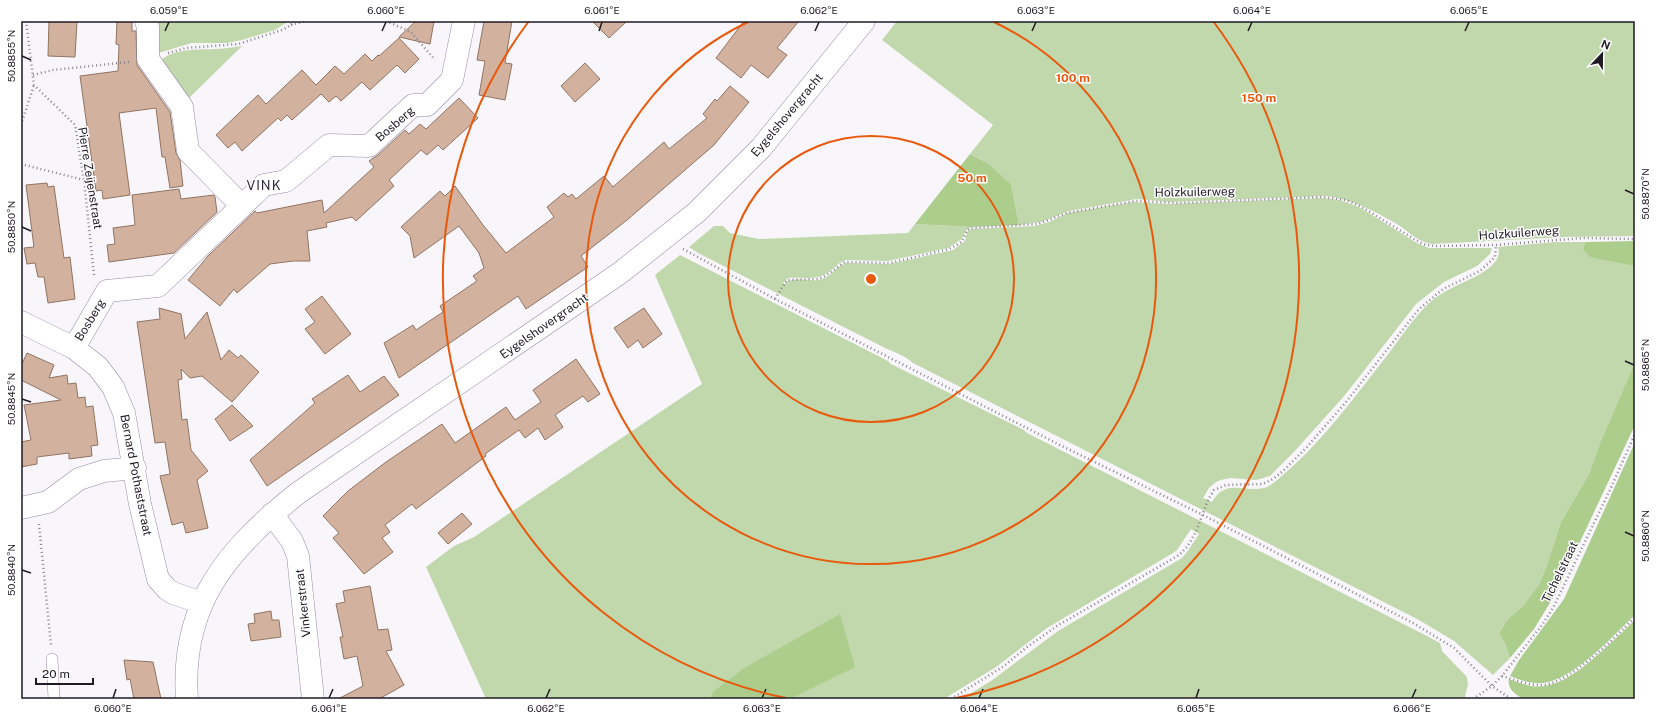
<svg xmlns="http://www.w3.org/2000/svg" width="1656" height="720" viewBox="0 0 1656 720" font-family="'Public Sans',sans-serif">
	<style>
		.green { fill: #c1d8ac }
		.forest { fill: #accd8c }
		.building { fill: #d2b29e; stroke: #917461 }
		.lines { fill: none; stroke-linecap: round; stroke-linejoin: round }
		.service-casing { stroke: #9989a6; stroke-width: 12 }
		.minor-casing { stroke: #9989a6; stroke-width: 23 }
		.tertiary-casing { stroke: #9989a6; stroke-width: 23 }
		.path { stroke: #89858d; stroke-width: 2.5; stroke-dasharray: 1 3; stroke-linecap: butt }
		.service { stroke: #fff; stroke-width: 11 }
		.minor { stroke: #fff; stroke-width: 22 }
		.tertiary { stroke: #fff; stroke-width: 22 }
		.ticks { fill: none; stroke: #201a25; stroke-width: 1.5 }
		.ring { fill: none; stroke: #e8590c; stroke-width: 2 }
		.labels { text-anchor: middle; stroke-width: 3; stroke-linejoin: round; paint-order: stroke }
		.street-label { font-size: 12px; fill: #201a25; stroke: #fff }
		.neighbourhood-label { font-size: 13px; letter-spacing: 1px; fill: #33263e; stroke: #fff }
		.centre { fill: #e8590c; stroke: #fff; stroke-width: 2 }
		.ring-label { font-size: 12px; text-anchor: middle; font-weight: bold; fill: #e8590c; stroke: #fff; stroke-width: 3; stroke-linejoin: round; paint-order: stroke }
		.neatline { fill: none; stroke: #201a25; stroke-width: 1.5 }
		.ticks-label { font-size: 10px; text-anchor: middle; fill: #201a25 }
	</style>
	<rect width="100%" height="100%" fill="#f8f5fb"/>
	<path class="green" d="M 156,21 L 289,21 L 275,30 L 242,40 L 227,43 L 192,43 L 155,54 Z
		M 897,21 L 1635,21 L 1635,236 L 1565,237 L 1432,244 C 1418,242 1408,231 1397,224 C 1374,211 1352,199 1326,196 L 1171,202 L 1137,199 L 1069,211 L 1041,222 L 1019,225 L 1011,184 L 989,164 L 970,154 L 993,125 L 882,40 Z
		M 242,46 L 188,99 L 159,62 C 172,48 196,50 214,49 C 223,49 233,47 242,46 Z
		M 1323,198 L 1340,200 L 1359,207 L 1417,243 L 1429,248 L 1492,248 L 1490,254 L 1477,266 L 1444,282 L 1416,304 L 1345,395 L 1294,452 L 1270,476 L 1256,480 L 1230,478 L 1221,480 L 1216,482 L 1209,488 L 1203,498 L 1212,502 C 1226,478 1242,493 1264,488 C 1271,486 1278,479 1284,474 C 1323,441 1357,394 1389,353 C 1401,337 1413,319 1427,305 C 1434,298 1445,291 1454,287 C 1467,280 1505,267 1498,247 L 1556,242 L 1585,242 L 1583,249 L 1635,266 L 1635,362 L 1600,443 L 1589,474 L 1561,522 L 1546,568 L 1539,584 L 1523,606 L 1508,619 L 1499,633 L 1505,643 L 1510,658 L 1493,675 L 1454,641 L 1419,620 L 913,363 C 904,355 896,353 885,348 L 698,253 L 689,247 L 714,226 L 723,226 L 730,233 L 759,239 L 908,233 L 915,224 L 971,227 L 966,230 L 962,239 L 948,248 L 888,261 L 846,260 C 837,263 832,271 824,275 C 813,280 799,277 788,278 L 783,283 L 785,284 C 792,275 811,283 822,279 C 831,276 837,266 846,263 L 890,264 L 953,250 L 965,241 L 967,232 L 971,229 L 1035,226 L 1049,222 L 1068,213 L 1133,202 L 1169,204 Z
		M 680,255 L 888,361 L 891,364 L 1024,430 L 1027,433 L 1427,636 L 1440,643 L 1442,651 L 1467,677 L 1468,684 L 1465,697 L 1459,699 L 961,699 L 991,681 L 1058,631 L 1182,558 L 1187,552 L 1199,534 L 1191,529 L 1177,550 L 1173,553 L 1047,628 L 996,667 L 944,699 L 486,699 L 426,567 L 454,546 L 474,537 L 702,384 L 655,275 Z"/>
	<path class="forest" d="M 970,154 L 989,164 L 1011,184 L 1019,225 L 971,227 L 915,224 Z
		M 1635,241 L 1635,266 L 1590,257 L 1583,249 L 1585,242 Z
		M 1635,362 L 1635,425 L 1556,593 L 1534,629 L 1510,658 L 1505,643 L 1499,633 L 1508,619 L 1523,606 L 1539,584 L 1546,568 L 1561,522 L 1589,474 L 1600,443 Z
		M 1635,442 L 1635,615 C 1613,636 1573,680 1543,683 C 1531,684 1520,680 1510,676 L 1519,660 L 1564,599 Z
		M 840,614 L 855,667 L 790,699 L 710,699 L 714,691 L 744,668 Z
		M 1635,620 L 1635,699 L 1523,699 C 1515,694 1507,689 1509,679 C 1520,683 1532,688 1545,686 C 1575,682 1613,640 1635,620 Z"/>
	<path class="building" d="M 49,21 L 77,21 L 75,57 L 48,56 Z
		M 117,21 L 132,21 L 132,31 L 136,31 L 137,65 L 170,112 L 176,153 L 180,160 L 183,186 L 170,188 L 165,157 L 162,157 L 156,108 L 119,113 L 130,195 L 103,199 L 102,190 L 96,191 L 80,76 L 118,71 L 119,45 L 116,44 Z
		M 416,21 L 434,21 L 430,44 L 399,37 Z
		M 484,21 L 512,21 L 505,63 L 512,64 L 505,100 L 479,95 L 485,61 L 477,60 Z
		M 592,21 L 627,21 L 609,38 Z
		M 744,21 L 799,21 L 777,48 L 787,55 L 768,78 L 751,65 L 741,78 L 716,58 Z
		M 399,38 L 419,59 L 405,73 L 397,65 L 370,90 L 362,82 L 341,101 L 336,96 L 329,102 L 321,94 L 292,120 L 287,115 L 281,121 L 278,118 L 242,151 L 235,142 L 228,148 L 216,135 L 258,95 L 266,104 L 302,70 L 316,85 L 335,66 L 344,74 L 365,54 L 372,61 L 378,55 L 379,56 Z
		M 585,63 L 600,79 L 575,102 L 561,86 Z
		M 730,86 L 749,102 L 714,145 L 627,220 L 581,256 L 588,267 L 526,309 L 518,296 L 399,378 L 384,343 L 413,325 L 416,330 L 443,312 L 440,306 L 477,281 L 473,276 L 484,268 L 479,253 L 459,226 L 414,258 L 410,236 L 401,227 L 440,191 L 445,196 L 455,186 L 483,225 L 506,253 L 554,217 L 547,207 L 564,193 L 568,197 L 572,194 L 576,199 L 604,176 L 613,187 L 664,142 L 669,149 L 707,118 L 703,114 L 715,99 L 717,101 Z
		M 459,98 L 478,118 L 443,150 L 438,145 L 427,155 L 421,150 L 389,180 L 394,186 L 356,221 L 352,217 L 326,223 L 327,227 L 307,231 L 310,261 L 293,261 L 270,264 L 237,293 L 234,289 L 220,306 L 188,280 L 208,256 L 255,211 L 257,213 L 322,200 L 324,213 L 374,167 L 369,161 L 378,155 L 405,130 L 409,134 L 420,124 L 426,129 Z
		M 47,183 L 48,187 L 54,186 L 64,258 L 70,257 L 75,299 L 48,303 L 44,277 L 38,277 L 35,263 L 27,264 L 24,248 L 34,247 L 26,185 Z
		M 179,189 L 181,199 L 214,195 L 215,197 L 217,212 L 174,253 L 109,262 L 107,245 L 115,244 L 113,228 L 135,225 L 132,195 Z
		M 322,296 L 351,334 L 325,354 L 305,329 L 315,322 L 305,309 Z
		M 159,308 L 181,314 L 185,339 L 207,312 L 221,360 L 229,350 L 238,358 L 241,355 L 259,372 L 232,402 L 202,376 L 190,378 L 181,369 L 182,379 L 178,380 L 182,420 L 187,419 L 191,450 L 208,471 L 197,480 L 208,528 L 186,533 L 183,522 L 172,525 L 160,476 L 170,474 L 165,442 L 155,443 L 137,322 L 160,319 Z
		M 644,308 L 662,334 L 643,348 L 638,340 L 628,348 L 614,328 Z
		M 27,353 L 54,365 L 49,378 L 67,375 L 68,384 L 76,383 L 78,398 L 85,397 L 86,407 L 93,406 L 98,445 L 91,446 L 92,456 L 69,459 L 69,453 L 37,457 L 37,464 L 21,467 L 21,442 L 31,440 L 24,405 L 61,400 L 21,380 L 21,366 Z
		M 576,359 L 600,394 L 588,402 L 583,396 L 555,415 L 563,427 L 545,440 L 538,428 L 525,438 L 519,430 L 485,454 L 486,456 L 416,509 L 412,504 L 385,525 L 390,532 L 382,538 L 393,552 L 364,574 L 333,538 L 339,533 L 323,516 L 348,491 L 386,462 L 442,424 L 455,443 L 506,407 L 515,420 L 541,402 L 533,390 Z
		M 348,375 L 360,392 L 384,376 L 399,395 L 267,486 L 250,460 L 315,403 L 312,399 Z
		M 232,405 L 253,426 L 230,441 L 215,419 Z
		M 462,513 L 472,524 L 448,544 L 438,533 Z
		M 370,586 L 378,630 L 388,629 L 392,650 L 386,651 L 404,685 L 379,699 L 338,699 L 363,686 L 357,656 L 344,659 L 340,637 L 343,637 L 336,604 L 345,602 L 343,591 Z
		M 271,611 L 272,620 L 279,620 L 281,637 L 251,641 L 248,624 L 255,623 L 254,614 Z
		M 124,660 L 153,662 L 161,699 L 134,699 L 130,679 L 127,680 Z"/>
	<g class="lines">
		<defs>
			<path id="service" d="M 52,659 L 54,699"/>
			<path id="minor" d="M 146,21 L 148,27 L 148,59 L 182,107 L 188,151 L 242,206
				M 21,322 L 74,348 L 98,367 L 113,387 L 124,413 L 140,504 L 158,579 L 167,589 L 173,593 L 202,603
				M 74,348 L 107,291 L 158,286 L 264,185 L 286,181 L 329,145 L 369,146 L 413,105 L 427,105 L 452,80 L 464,21
				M 21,508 L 48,502 L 79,479 L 104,471 L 135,468
				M 272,514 L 292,541 L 298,556 L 313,699"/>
			<path id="tertiary" d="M 187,699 C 180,604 228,549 298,493 L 620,273 L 697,212 L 761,148 L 864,21"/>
		</defs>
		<use href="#service" class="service-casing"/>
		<use href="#minor" class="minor-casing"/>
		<use href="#tertiary" class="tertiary-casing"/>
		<path class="path" d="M 26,21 L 34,85 L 75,125 L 84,180 L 94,275
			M 386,21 L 411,32 L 435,60
			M 291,25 L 305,21
			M 168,53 L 186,48 L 238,44 L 282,30 L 291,25 L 293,21
			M 33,75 L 53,70 L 129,62
			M 21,125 L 34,85
			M 21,164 L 84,180
			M 683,249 L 775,299 L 1058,444 L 1203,515 L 1413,623 L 1454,648 L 1492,686 L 1511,699
			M 775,299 L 787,280 L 818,279 L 825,276 L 845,262 L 890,263 L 949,249 L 962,242 L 967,230 L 971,228 L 1038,224 L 1067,213 L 1135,201 L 1179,203 L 1323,197 L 1346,200 L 1360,206 L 1414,239 L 1423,244 L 1434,246 L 1496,245 L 1583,238 L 1635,239
			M 39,524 L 51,645
			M 1502,676 C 1515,680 1530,686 1544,685 C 1572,681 1615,638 1635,617
			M 951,699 L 1004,666 L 1027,647 L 1057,626 L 1179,555 L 1187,547 L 1196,532 L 1208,500 L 1214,490 L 1226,485 L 1263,484 L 1273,479 L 1283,471 L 1307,447 L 1346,402 L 1419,309 L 1443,289 L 1480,271 L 1495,257 L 1496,245
			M 1473,699 L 1492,686 L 1502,676 L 1542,625 L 1553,608 L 1609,492 L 1635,434"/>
		<use href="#service" class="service"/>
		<use href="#minor" class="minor"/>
		<use href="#tertiary" class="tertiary"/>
	</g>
	<path class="ticks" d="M 165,31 L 169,22M 382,31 L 386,22M 599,31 L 602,22M 815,31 L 819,22M 1032,31 L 1036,22M 1248,31 L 1252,22M 1465,31 L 1469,22M 22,56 L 31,60M 1625,190 L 1634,194M 22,227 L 31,231M 1625,361 L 1634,365M 22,399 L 31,402M 1625,532 L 1634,536M 22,570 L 31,573M 113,698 L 116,689M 329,698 L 333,689M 546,698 L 550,689M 762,698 L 766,689M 979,698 L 983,689M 1196,698 L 1199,689M 1412,698 L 1416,689"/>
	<g class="ring">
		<circle cx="871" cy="279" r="143"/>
		<path d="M994 22A285 285 0 1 1 748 22"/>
		<path d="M786 698A428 428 0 0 1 529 21M1213 21A428 428 0 0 1 956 698"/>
	</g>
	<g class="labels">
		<g class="street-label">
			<text transform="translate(787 115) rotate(-50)" y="4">Eygelshovergracht</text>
			<text transform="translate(395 124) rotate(-41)" y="4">Bosberg</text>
			<text transform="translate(90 178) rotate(81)" y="4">Pierre Zeijenstraat</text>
			<text transform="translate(1195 192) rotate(-1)" y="4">Holzkuilerweg</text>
			<text transform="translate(1519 233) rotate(-4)" y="4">Holzkuilerweg</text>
			<text transform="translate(90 320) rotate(-59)" y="4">Bosberg</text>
			<text transform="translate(544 326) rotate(-35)" y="4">Eygelshovergracht</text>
			<text transform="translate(136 475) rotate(79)" y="4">Bernard Pothaststraat</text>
			<text transform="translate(1560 572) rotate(-64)" y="4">Tichelstraat</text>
			<text transform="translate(303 603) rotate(-96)" y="4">Vinkerstraat</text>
		</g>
		<g class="neighbourhood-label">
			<text x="264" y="190">VINK</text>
		</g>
	</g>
	<circle cx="871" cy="279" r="6" class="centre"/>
	<g class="ring-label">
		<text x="1073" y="82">100 m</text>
		<text x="1259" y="102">150 m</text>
		<text x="972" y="182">50 m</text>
	</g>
	<rect width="1656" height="720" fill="none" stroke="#ffffff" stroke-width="44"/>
	<g transform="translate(1602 54) rotate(22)" stroke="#ffffff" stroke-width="3" paint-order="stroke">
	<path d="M0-3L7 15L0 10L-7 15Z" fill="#201a25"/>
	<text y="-6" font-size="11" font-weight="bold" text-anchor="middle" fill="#201a25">N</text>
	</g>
	<path d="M36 678v6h57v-6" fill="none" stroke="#201a25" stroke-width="2"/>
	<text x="42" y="678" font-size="12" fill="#201a25" stroke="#ffffff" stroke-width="3" paint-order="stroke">20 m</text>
	<rect x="22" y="22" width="1612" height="676" class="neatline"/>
	<g class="ticks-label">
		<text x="169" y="14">6.059°E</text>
		<text x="386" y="14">6.060°E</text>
		<text x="602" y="14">6.061°E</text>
		<text x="819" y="14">6.062°E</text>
		<text x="1036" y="14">6.063°E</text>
		<text x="1252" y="14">6.064°E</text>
		<text x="1469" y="14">6.065°E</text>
		<text transform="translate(11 56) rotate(-90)" y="4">50.8855°N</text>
		<text transform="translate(1645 194) rotate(-90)" y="4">50.8870°N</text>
		<text transform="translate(11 227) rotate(-90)" y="4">50.8850°N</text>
		<text transform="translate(1645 365) rotate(-90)" y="4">50.8865°N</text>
		<text transform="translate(11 399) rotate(-90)" y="4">50.8845°N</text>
		<text transform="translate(1645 536) rotate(-90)" y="4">50.8860°N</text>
		<text transform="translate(11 570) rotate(-90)" y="4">50.8840°N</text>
		<text x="113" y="712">6.060°E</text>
		<text x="329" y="712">6.061°E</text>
		<text x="546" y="712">6.062°E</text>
		<text x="762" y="712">6.063°E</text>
		<text x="979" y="712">6.064°E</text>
		<text x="1196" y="712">6.065°E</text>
		<text x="1412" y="712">6.066°E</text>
	</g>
</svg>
